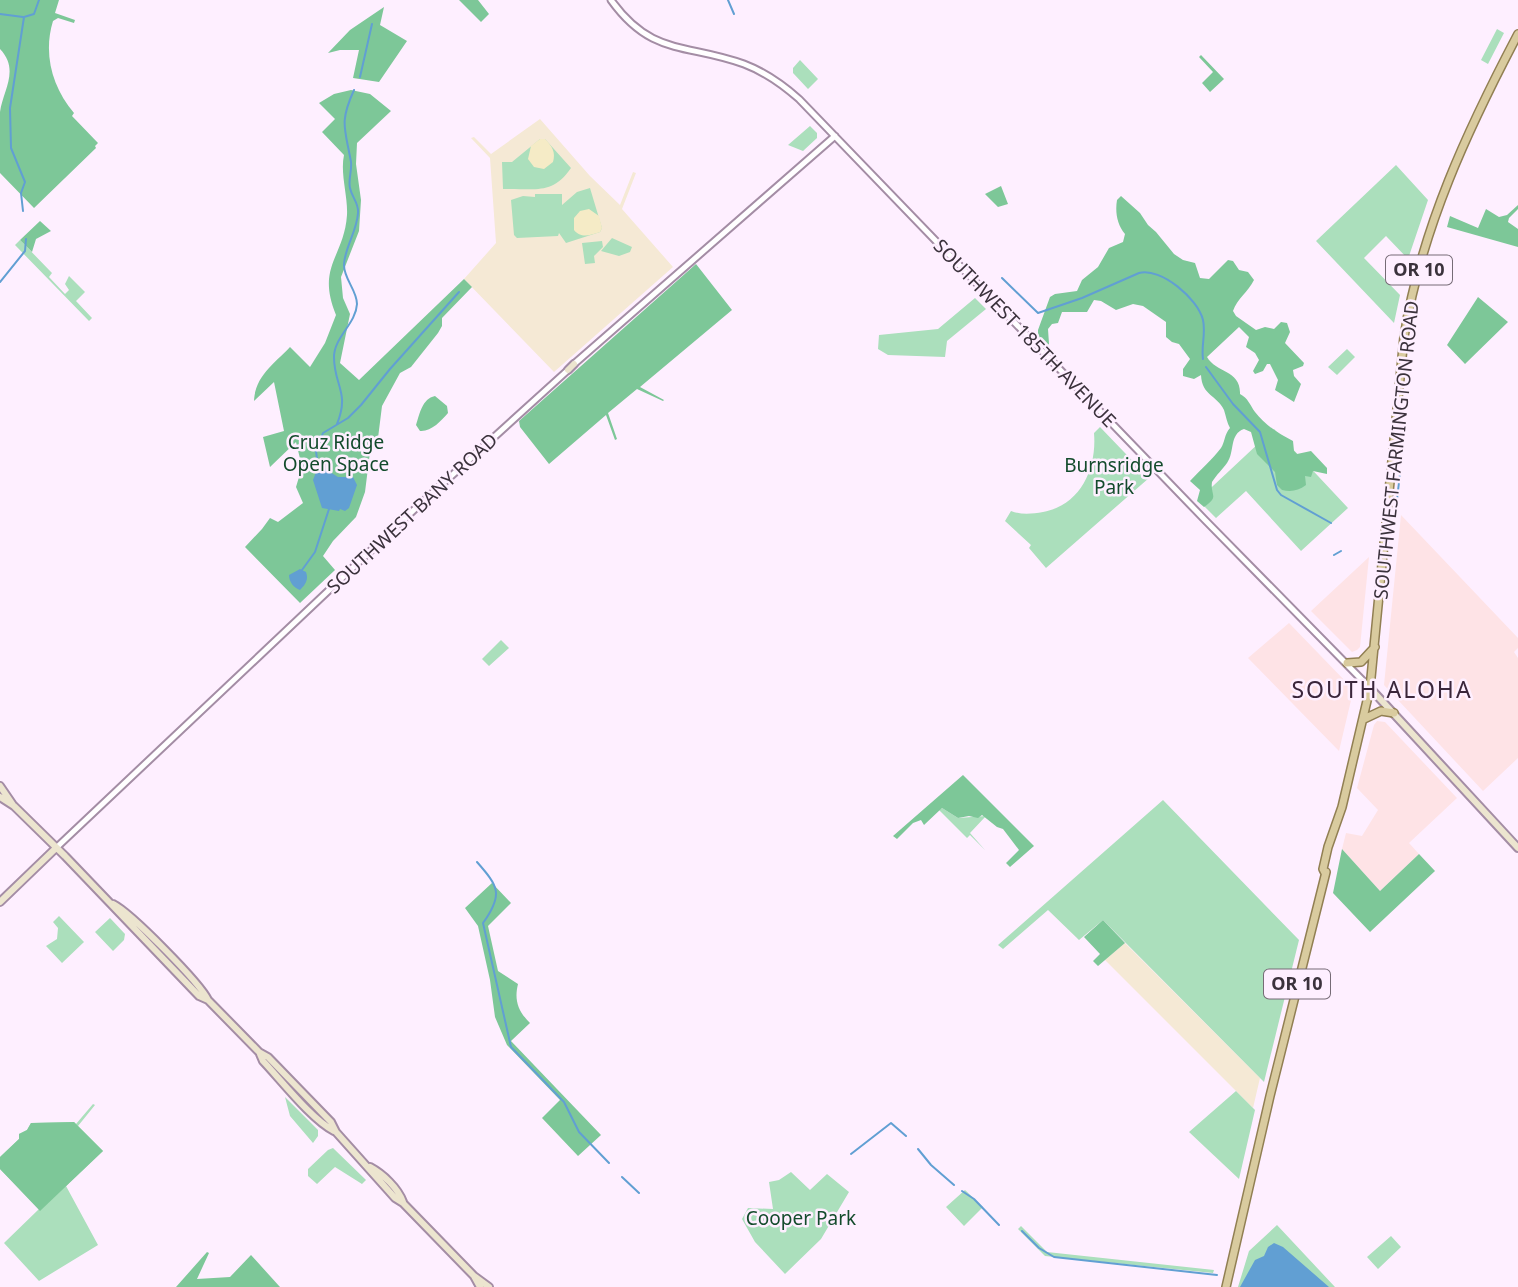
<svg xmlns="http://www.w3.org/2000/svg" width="1518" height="1287" viewBox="0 0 1518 1287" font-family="'Noto Sans',sans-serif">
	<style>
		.commercial { fill: #fee3e6 }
		.education { fill: #f5e9d5 }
		.green { fill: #abdfbc }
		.forest { fill: #7dc798 }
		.sand { fill: #f5ebc6 }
		.water { fill: #619fd3 }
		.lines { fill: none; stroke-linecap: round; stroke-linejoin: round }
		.stream { stroke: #619fd3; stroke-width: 2 }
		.tertiary-casing { stroke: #a48da5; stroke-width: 9 }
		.secondary-casing { stroke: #a48da5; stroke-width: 10 }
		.primary-casing { stroke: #917f53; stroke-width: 10 }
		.tertiary { stroke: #fff; stroke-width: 5 }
		.secondary { stroke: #ece5cf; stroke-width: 6 }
		.primary { stroke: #d9cb9f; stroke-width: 7 }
		.labels { text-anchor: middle; stroke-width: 5; stroke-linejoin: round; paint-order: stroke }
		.shield { fill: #feefff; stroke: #766b76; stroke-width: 2 }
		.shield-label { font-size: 18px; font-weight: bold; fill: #3b323c }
		.street-label { font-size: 19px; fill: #3b323c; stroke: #feefff }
		.park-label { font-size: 19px; fill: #134b2c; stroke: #feefff }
		.quarter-label { font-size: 23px; letter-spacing: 2px; fill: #3a263b; stroke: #feefff }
	</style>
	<rect width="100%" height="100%" fill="#feefff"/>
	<path class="commercial" d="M 1401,515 L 1518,638 L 1518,648 L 1514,652 L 1518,658 L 1518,758 L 1483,791 L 1384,685 Z
		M 1369,557 L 1360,647 L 1357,650 L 1352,652 L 1311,611 Z
		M 1289,623 L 1349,685 L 1352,696 L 1339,751 L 1248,658 Z
		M 1377,721 L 1385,722 L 1457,798 L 1409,843 L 1419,854 L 1380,891 L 1342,849 L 1346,833 L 1362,836 L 1378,810 L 1357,788 L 1374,725 Z"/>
	<path class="education" d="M 540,119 L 590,176 L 620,205 L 633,172 L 636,173 L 622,209 L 673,267 L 554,372 L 464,279 L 496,243 L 490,158 L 471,138 L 474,137 L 491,154 Z
		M 1125,943 L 1260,1078 L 1253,1108 L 1105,960 Z"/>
	<path class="green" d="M 1497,29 L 1504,33 L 1488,64 L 1481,60 Z
		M 800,60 L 818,79 L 808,89 L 793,73 L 793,68 Z
		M 810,126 L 817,133 L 817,138 L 803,151 L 788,145 Z
		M 540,139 L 545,139 L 571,168 C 552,196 533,188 503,189 L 502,162 L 512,162 Z
		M 1396,165 L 1428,200 L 1408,259 L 1386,236 L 1364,258 L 1400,295 L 1394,323 L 1316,241 Z
		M 590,188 L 602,228 L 600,232 L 566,243 L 559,233 L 558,236 L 517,238 L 514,235 L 511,200 L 523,196 L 535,197 L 535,194 L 562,194 L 562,205 L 577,192 Z
		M 612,238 L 632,247 L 630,252 L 619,256 L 601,251 Z
		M 20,240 L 52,273 L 49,277 L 65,294 L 69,290 L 65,284 L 69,276 L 85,292 L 76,301 L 92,318 L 89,321 L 15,245 Z
		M 602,241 L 603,247 L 594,256 L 595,263 L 585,264 L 582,243 Z
		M 975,298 L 986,309 L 947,341 L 945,357 L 888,355 L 878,349 L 879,335 L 938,329 Z
		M 1347,349 L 1355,357 L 1337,375 L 1328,367 Z
		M 1100,427 L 1149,478 L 1046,568 L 1029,548 L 1031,545 L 1005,521 L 1011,511 C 1021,515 1032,514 1043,512 C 1081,505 1097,468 1094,433 Z
		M 1274,429 L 1348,508 L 1301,551 L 1246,491 L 1216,518 L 1198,500 Z
		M 501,640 L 509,648 L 489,666 L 482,659 Z
		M 1163,800 L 1299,940 L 1264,1082 L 1103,920 L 1079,940 L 1048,910 L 1003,949 L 998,945 Z
		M 942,808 L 958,818 L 986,816 L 970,833 L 985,850 L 970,835 L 967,838 L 939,810 Z
		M 59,916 L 84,942 L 62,963 L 46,946 L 57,939 L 58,928 L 53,922 Z
		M 110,918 L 125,934 L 124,940 L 113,951 L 95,932 Z
		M 1236,1091 L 1255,1110 L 1239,1179 L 1189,1132 Z
		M 285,1097 L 318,1130 L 318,1136 L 313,1143 L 290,1116 Z
		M 93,1104 L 95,1105 L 78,1126 L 103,1151 L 66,1186 L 98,1245 L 39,1281 L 4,1243 L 39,1209 L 0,1169 L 0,1157 L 19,1139 L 19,1134 L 27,1130 L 31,1123 L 74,1122 L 76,1124 Z
		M 333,1148 L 366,1180 L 362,1184 L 335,1167 L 317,1184 L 308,1176 L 308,1169 L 328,1150 Z
		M 791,1172 L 810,1190 L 827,1174 L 849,1192 L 821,1239 L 785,1274 L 755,1242 L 742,1219 L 748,1208 L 773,1209 L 769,1182 L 779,1180 Z
		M 965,1190 L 983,1207 L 964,1226 L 946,1207 Z
		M 1277,1225 L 1335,1287 L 1238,1287 L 1249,1251 Z
		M 1021,1226 L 1047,1252 L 1214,1270 L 1213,1273 L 1045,1256 L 1018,1229 Z
		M 1391,1236 L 1401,1247 L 1378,1269 L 1367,1257 Z"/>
	<path class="forest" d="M 0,0 L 59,0 L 55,13 L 75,20 L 74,23 L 58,18 L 53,21 C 43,54 52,87 74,113 L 72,116 L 98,143 L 95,146 L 96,148 L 34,208 L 0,173 C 0,153 0,132 0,112 C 3,90 20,70 0,49 Z
		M 459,0 L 478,0 L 489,14 L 481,22 Z
		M 384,7 L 380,25 L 407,41 L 379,82 L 353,78 L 359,50 L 340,50 L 328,53 L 350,30 Z
		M 1201,55 L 1224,79 L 1210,92 L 1202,83 L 1213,72 L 1199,57 Z
		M 351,90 L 370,94 L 391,111 L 357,143 L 356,164 L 361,200 L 359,231 L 341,277 L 343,298 L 350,314 L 340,363 L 359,380 L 464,279 L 472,287 L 442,318 L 442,326 L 438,333 L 411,367 L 400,373 L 382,406 L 378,438 L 370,452 L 365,492 L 356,517 L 333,541 L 323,556 L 335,570 L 300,603 L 245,547 L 262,529 L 270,518 L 278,522 L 303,503 L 296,487 L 302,467 L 296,442 L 270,467 L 263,437 L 284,431 L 274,382 L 254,401 C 255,376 274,364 290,347 L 310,367 L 325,343 L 336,315 C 316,266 344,258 347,215 C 348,196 340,174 344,155 L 322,132 L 335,119 L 319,103 L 334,94 Z
		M 1001,186 L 1008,204 L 998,207 L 985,194 Z
		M 1121,196 L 1140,213 L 1148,225 L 1156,232 L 1174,254 L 1183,260 L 1195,263 L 1200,278 L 1209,279 L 1228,260 L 1233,261 L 1239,270 L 1248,272 L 1254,280 C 1248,292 1237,299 1233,311 L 1236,316 L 1256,330 L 1265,327 L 1274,329 L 1281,322 L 1287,323 L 1290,332 L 1285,343 L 1304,363 L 1303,366 L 1293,370 L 1294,376 L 1301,384 L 1294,402 L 1275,390 L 1278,380 L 1270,364 L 1267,364 L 1263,371 L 1255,374 L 1253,371 L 1259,360 L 1255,353 L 1246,347 L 1249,337 L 1239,327 L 1207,357 C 1216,373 1241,370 1240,394 C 1248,398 1250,405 1255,412 C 1265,425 1279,434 1293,441 L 1294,451 L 1297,454 L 1311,451 L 1327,468 L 1327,474 L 1313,471 L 1311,477 L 1305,476 L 1306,485 C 1298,491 1291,492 1282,490 L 1277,485 L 1275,472 L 1257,454 L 1251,432 L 1244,429 C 1229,434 1235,452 1227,463 C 1222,470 1217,474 1212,482 C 1210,496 1220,496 1204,507 L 1197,501 L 1200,490 L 1190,481 C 1201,469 1212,460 1221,448 C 1225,442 1224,435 1230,428 C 1227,423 1226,416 1224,410 C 1217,395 1202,396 1201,375 L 1194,379 L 1183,376 L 1183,369 L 1190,359 L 1179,344 L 1172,342 L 1166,337 L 1166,322 L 1143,306 L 1133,304 L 1116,310 L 1101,301 L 1094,300 L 1087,312 L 1062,312 L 1058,323 L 1052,324 L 1048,329 L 1049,344 L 1046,352 L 1038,345 L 1038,330 L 1050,297 L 1055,294 L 1077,291 L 1082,280 L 1098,267 L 1109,248 L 1123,242 L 1125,234 C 1117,225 1115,212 1117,200 Z
		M 1518,205 L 1518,209 L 1509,218 L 1508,222 L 1518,229 L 1518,247 L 1447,227 L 1450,216 L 1478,228 L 1486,209 L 1499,217 L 1507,215 Z
		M 40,221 L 51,231 L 36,239 L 32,252 L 20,240 Z
		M 696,264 L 732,310 L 640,387 L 664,400 L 663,401 L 637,389 L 608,413 L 617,439 L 615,440 L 606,415 L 549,464 L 520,427 L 519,421 Z
		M 1478,297 L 1508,322 L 1465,364 L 1447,345 Z
		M 435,396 L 447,406 L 448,413 C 441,421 431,432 420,431 L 416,425 C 420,413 422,399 435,396 Z
		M 963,775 L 1034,846 L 1010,867 L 1006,863 L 1019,850 L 1003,829 L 997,827 L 982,815 L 978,818 L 969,816 L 958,818 L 942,808 L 924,825 L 921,820 L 913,823 L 897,839 L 893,836 Z
		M 1342,849 L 1380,891 L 1419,854 L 1435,871 L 1370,932 L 1333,893 Z
		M 492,883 L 511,903 L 488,926 L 498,971 L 518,984 C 514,1000 518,1011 530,1023 L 511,1041 L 601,1135 L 578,1156 L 542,1118 L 560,1100 L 507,1045 L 495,1017 L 490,980 L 478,926 L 465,908 Z
		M 1103,920 L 1125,943 L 1098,966 L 1093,961 L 1100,954 L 1084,937 Z
		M 74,1122 L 103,1151 L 40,1211 L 0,1169 L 0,1157 L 19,1139 L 19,1134 L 27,1130 L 31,1123 Z
		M 207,1252 L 209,1253 L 197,1279 L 230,1277 L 251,1255 L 280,1287 L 176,1287 Z"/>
	<path class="sand" d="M 540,139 L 545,139 C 552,146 556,152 553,162 L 544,169 L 534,167 L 528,159 L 531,146 Z
		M 589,209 L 599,216 L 602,228 L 600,232 C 591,235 581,239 574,230 L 574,218 L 580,211 Z"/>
	<path class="water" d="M 318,467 L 322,467 L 338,477 L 353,477 L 357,485 L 349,508 L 345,511 L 340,509 L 339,511 L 322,508 L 313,480 Z
		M 300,569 L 306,572 C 309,580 305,585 300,590 C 294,588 289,582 289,575 Z
		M 1274,1243 L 1283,1247 L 1329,1287 L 1240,1287 L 1255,1260 L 1264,1256 L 1268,1247 Z"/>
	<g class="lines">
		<path class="stream" d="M 728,0 L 734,14
			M 0,14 L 23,17
			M 360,77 L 372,24
			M 23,211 L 21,193 L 25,182 L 11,148 L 10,108 L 24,17 L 34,14 L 39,0
			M 1002,278 L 1038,313 L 1082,298 L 1139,273 C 1161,267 1198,299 1203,320 C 1206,333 1201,346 1203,359
			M 0,282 L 25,251 L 26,239
			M 1206,367 L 1233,404 L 1260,432 L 1277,490 L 1281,495 L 1331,523
			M 337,424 C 350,392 334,386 334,357 C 334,337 356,324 357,304 C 357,290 343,278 344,264 C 345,247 357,231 358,213 C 359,203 352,198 350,188 C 348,180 352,171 351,162 C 345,128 339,123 354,90
			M 318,467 L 316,451 L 323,433 L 348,418 L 361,405 L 390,369 L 459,292
			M 1397,499 L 1400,474
			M 1334,555 L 1341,551
			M 302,570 L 315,552 L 329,509
			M 477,862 C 498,886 504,894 483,923 L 511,1047 L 564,1102 L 579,1132 L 609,1163
			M 918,1149 L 931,1165 L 954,1185
			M 851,1154 L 891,1123 L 906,1136
			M 622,1177 L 639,1193
			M 962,1191 L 974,1199 L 999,1225
			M 1022,1231 L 1039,1248 L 1054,1257 L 1217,1275"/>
		<defs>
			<path id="tertiary" d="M 611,0 C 652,57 687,43 744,64 C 765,72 782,84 799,99 L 1205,520 L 1370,688
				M 574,364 L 835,136
				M 56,848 L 417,507 L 568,370"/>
			<path id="secondary" d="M 568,370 L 574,364
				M 1370,688 L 1518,848
				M 0,786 L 13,805
				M 0,797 L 14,806 L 65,856 L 199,996 L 208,1000 L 259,1052 L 268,1057 L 331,1122 L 336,1132 L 395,1198 L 403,1203 L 474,1276 L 489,1287
				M 0,902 L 56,848
				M 113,904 C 131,913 200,983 208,1000
				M 260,1054 L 263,1061 C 281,1080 312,1120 334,1131
				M 370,1167 C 383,1174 398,1188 403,1202
				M 474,1276 L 480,1287"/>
			<path id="primary" d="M 1347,663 L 1361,662 L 1375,647
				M 1364,719 L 1381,711 L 1394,713
				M 1325,873 L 1323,869 L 1328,847 L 1342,807 L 1370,688 L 1404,337 C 1421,229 1468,129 1518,34
				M 1226,1287 L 1270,1096 L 1326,872"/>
		</defs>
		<use href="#tertiary" class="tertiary-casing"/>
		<use href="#secondary" class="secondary-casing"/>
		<use href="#primary" class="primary-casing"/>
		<use href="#tertiary" class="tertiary"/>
		<use href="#secondary" class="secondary"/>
		<use href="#primary" class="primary"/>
	</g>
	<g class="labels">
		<g class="shield">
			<rect x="1386" y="255.5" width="66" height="29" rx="5"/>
			<rect x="1264" y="969.5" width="66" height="29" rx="5"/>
		</g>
		<g class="shield-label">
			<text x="1419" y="276">OR 10</text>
			<text x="1297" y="990">OR 10</text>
		</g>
		<g class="street-label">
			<text transform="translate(1025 333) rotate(46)" y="7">SOUTHWEST 185TH AVENUE</text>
			<text transform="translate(1396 450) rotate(-84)" y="7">SOUTHWEST FARMINGTON ROAD</text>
			<text transform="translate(412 513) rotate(-43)" y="7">SOUTHWEST BANY ROAD</text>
		</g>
		<g class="park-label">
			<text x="336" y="449">Cruz Ridge<tspan x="336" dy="22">Open Space</tspan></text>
			<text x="1114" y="472">Burnsridge<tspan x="1114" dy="22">Park</tspan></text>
			<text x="801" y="1225">Cooper Park</text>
		</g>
		<g class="quarter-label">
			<text x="1382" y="698">SOUTH ALOHA</text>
		</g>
	</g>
</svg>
